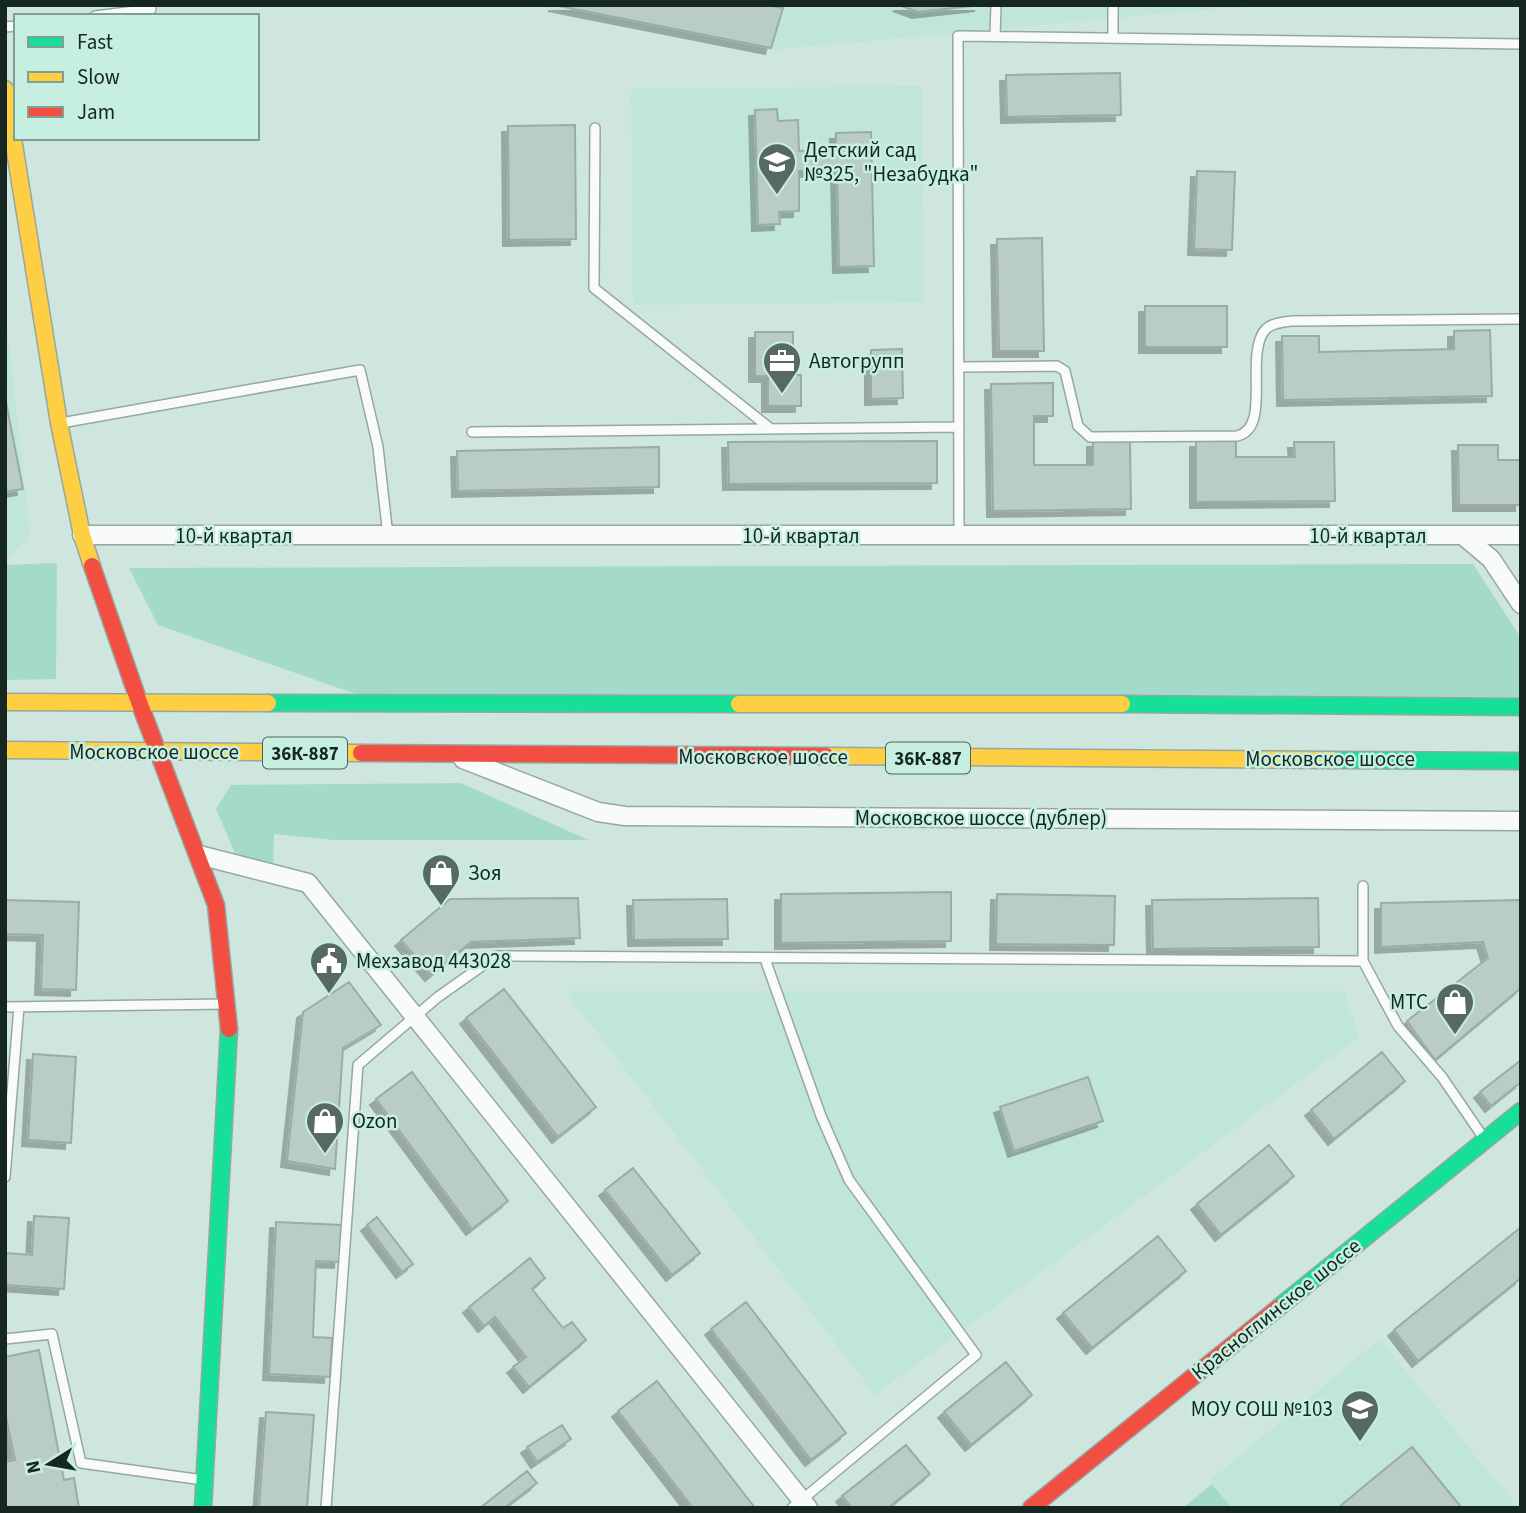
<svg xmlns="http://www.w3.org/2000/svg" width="1526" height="1513" viewBox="0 0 1526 1513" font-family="'Source Sans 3',sans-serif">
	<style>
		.built { fill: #c0e6d9 }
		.green { fill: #a4daca }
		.building { fill: #b9ccc5; stroke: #9aaca6; stroke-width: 2; filter: url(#shadow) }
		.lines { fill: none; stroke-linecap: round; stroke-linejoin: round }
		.lane-casing { stroke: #96a7a2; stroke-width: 12 }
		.street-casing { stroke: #96a7a2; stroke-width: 21 }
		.fast-casing { stroke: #96a7a2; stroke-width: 19 }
		.slow-casing { stroke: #96a7a2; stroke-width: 19 }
		.jam-casing { stroke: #96a7a2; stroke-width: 19 }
		.lane { stroke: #f8fbfa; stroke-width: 9 }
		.street { stroke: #f8fbfa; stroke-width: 18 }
		.fast { stroke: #16e098; stroke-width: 16 }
		.slow { stroke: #ffcf43; stroke-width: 16 }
		.jam { stroke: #f24e42; stroke-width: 16 }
		.labels { text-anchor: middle; stroke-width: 5; stroke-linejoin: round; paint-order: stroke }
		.shield { fill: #c6efe1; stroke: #4b625b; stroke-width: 2 }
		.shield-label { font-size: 19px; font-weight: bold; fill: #162621 }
		.poi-label { font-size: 21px; fill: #162621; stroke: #c6efe1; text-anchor: start }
		.street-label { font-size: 21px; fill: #162621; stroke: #c6efe1 }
	</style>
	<defs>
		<filter id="shadow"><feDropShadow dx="-6" dy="6" stdDeviation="0" flood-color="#0004"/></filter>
	</defs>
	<rect width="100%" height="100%" fill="#cfe6de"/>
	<path class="built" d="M 531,5 L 1306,5 L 1223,8 L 772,50 Z
		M 922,86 L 924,302 L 633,305 L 631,89 Z
		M 5,308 L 30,534 L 5,562 Z
		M 565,991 L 1344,991 L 1359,1037 L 875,1395 Z
		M 1380,1339 L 1518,1508 L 1232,1508 L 1210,1480 Z"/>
	<path class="green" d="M 57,563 L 56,679 L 5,680 L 5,565 Z
		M 1473,564 L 1521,638 L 1521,706 L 382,703 L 158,625 L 129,568 Z
		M 461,783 L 588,840 L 334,840 L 274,834 L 273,872 L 240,865 L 216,809 L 231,785 Z
		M 1212,1484 L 1232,1508 L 1183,1508 Z"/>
	<path class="building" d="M 554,5 L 766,5 L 783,8 L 771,48 Z
		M 899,5 L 981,5 L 918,12 Z
		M 1120,73 L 1121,115 L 1007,117 L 1006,75 Z
		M 777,109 L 778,121 L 798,120 L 799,151 L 836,150 L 836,133 L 871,132 L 874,266 L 839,267 L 837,170 L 799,171 L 799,211 L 779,212 L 780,224 L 758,225 L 755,110 Z
		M 575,125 L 576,239 L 509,240 L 508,126 Z
		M 1197,171 L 1235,172 L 1232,250 L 1194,249 Z
		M 1042,238 L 1044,351 L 999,351 L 997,239 Z
		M 1145,306 L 1227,306 L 1227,347 L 1145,347 Z
		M 1490,330 L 1492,396 L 1283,400 L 1282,336 L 1319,336 L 1319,352 L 1454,349 L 1454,331 Z
		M 755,332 L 793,332 L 793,375 L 801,375 L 801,406 L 768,406 L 768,376 L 755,376 Z
		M 902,349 L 903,398 L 871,399 L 871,350 Z
		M 1053,383 L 1053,416 L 1034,416 L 1034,465 L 1093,465 L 1093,441 L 1130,440 L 1131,509 L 993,511 L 991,384 Z
		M 5,397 L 23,489 L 5,492 Z
		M 937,441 L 937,483 L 729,484 L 728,442 Z
		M 1196,441 L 1236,441 L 1236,457 L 1295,457 L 1294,442 L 1334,442 L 1335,501 L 1196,502 Z
		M 1458,445 L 1498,445 L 1498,460 L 1521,460 L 1521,505 L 1459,505 Z
		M 659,447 L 659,487 L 458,491 L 457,451 Z
		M 951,892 L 951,941 L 781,943 L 781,894 Z
		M 997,894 L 1115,896 L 1114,945 L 996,944 Z
		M 578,898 L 580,938 L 471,942 L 431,975 L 401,940 L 450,899 Z
		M 1318,898 L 1319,947 L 1153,949 L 1152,900 Z
		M 727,899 L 728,939 L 634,940 L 633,900 Z
		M 5,900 L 79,902 L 76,990 L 41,989 L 43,935 L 5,934 Z
		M 1521,900 L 1521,988 L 1435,1060 L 1407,1021 L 1488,958 L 1483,942 L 1381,947 L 1381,903 Z
		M 349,982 L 381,1025 L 343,1048 L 335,1169 L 287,1161 L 303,1012 Z
		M 504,989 L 596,1107 L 558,1137 L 466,1018 Z
		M 1382,1052 L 1405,1081 L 1334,1139 L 1311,1110 Z
		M 33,1054 L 76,1057 L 71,1143 L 28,1140 Z
		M 1521,1060 L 1521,1082 L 1491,1106 L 1480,1092 Z
		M 412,1072 L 508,1201 L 472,1229 L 376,1099 Z
		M 1088,1077 L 1103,1121 L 1014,1151 L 1000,1107 Z
		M 1269,1145 L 1294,1176 L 1221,1235 L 1197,1204 Z
		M 633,1168 L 700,1253 L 672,1275 L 605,1190 Z
		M 34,1216 L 69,1218 L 64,1289 L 5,1285 L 5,1253 L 32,1255 Z
		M 377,1217 L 413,1264 L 402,1272 L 367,1225 Z
		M 276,1222 L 342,1225 L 340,1262 L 316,1261 L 313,1337 L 332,1338 L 330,1377 L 269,1374 Z
		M 1521,1227 L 1521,1278 L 1418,1361 L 1394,1330 Z
		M 1158,1236 L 1186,1271 L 1092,1348 L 1063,1313 Z
		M 530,1258 L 545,1278 L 532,1289 L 563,1328 L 572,1322 L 586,1340 L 529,1387 L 513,1367 L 526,1357 L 495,1317 L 484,1326 L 469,1307 Z
		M 746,1302 L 846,1433 L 811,1460 L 711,1329 Z
		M 39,1350 L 64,1480 L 74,1478 L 79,1508 L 5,1508 L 5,1462 L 15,1460 L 5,1412 L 5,1357 Z
		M 1006,1362 L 1032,1395 L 971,1445 L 944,1412 Z
		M 657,1381 L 755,1508 L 693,1508 L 618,1411 Z
		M 266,1412 L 314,1415 L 307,1508 L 259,1508 Z
		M 562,1425 L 571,1439 L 537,1462 L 527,1447 Z
		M 906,1445 L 930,1474 L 888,1508 L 852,1508 L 842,1496 Z
		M 1412,1447 L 1462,1508 L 1338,1508 L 1363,1487 Z
		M 527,1471 L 537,1483 L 504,1508 L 480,1508 Z"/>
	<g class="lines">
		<defs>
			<path id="lane" d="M 95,16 L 151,9 L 151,5
				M 5,27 L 16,26
				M 995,36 L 996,5
				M 1113,38 L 1113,5
				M 595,128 L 594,288 L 771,429
				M 959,367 L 1057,366 L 1065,371 L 1078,426 L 1090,437 L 1237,436 C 1273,428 1243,353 1266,329 C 1272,323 1283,322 1292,321 L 1521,319
				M 61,423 L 360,370 L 378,447 L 388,536
				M 472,432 L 959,427
				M 959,536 L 958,36 L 1521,44
				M 1363,886 L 1363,961 L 1398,1026 L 1442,1077 L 1483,1137
				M 765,959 L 821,1116 L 849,1180 L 976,1355 L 792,1508
				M 5,1007 L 227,1004
				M 5,1177 L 19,1007
				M 5,1339 L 52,1334 L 81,1463 L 203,1480
				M 326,1508 L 358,1065 L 438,997 L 496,956 L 1363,961"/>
			<path id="street" d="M 82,535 L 1521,535
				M 1465,537 L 1491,559 L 1521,604
				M 463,759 L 598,812 L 625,816 L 1521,821
				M 199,855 L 308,883 L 808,1508"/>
			<path id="fast" d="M 268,703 L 739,704
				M 1122,704 L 1521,707
				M 1333,760 L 1521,761
				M 1278,1308 L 1521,1111
				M 203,1508 L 229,1029"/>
			<path id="slow" d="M 5,89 L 59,423 L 82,535 L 92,566
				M 5,702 L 268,703
				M 739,704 L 1122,704
				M 5,750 L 361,753
				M 826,756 L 1333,760"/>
			<path id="jam" d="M 92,566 L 139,702 L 216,905 L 229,1029
				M 361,753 L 826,756
				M 1031,1508 L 1278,1308"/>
		</defs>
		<use href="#lane" class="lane-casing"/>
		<use href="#street" class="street-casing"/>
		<use href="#fast" class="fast-casing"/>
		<use href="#slow" class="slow-casing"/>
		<use href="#jam" class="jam-casing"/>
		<use href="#lane" class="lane"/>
		<use href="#street" class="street"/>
		<use href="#fast" class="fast"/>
		<use href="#slow" class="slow"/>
		<use href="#jam" class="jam"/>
	</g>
	<defs>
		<symbol id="school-pin" viewBox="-11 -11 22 30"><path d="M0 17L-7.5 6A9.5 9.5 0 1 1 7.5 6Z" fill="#576963" stroke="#c6efe1"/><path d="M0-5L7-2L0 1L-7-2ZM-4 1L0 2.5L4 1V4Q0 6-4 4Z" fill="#fff"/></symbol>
		<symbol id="office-pin" viewBox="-11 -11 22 30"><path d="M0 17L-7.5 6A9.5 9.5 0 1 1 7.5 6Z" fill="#576963" stroke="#c6efe1"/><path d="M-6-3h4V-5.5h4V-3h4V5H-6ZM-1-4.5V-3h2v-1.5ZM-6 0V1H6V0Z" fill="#fff"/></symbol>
		<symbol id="shop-pin" viewBox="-11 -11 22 30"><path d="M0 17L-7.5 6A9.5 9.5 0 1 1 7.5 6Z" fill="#576963" stroke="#c6efe1"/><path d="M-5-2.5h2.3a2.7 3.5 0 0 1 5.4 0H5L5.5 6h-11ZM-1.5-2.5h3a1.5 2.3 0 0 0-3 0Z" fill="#fff"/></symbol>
		<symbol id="civic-pin" viewBox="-11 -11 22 30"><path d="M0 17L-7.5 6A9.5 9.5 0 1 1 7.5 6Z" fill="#576963" stroke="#c6efe1"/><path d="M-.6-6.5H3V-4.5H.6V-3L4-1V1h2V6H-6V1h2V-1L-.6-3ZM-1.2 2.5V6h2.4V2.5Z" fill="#fff"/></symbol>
	</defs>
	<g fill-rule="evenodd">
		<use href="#school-pin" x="755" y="140" width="44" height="60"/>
		<use href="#office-pin" x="760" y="339" width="44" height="60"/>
		<use href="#shop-pin" x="419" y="851" width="44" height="60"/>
		<use href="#civic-pin" x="307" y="939" width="44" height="60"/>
		<use href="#shop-pin" x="1433" y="980" width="44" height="60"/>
		<use href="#shop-pin" x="303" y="1099" width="44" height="60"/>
		<use href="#school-pin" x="1338" y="1387" width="44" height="60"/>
	</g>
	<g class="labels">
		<g class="shield">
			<rect x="263" y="737.5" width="84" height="31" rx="5"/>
			<rect x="886" y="742.5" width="84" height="31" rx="5"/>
		</g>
		<g class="shield-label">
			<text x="305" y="760">36К-887</text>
			<text x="928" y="765">36К-887</text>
		</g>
		<g class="poi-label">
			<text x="804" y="157">Детский сад<tspan x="804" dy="24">№325, "Незабудка"</tspan></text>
			<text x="809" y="368">Автогрупп</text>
			<text x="468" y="880">Зоя</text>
			<text x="356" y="968">Мехзавод 443028</text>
			<text x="1428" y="1009" text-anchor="end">МТС</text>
			<text x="352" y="1128">Ozon</text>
			<text x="1333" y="1416" text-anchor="end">МОУ СОШ №103</text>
		</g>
		<g class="street-label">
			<text x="234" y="543">10-й квартал</text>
			<text x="801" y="543">10-й квартал</text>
			<text x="1368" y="543">10-й квартал</text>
			<text x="154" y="759">Московское шоссе</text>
			<text x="763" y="764">Московское шоссе</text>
			<text x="1330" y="766">Московское шоссе</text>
			<text x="981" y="825">Московское шоссе (дублер)</text>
			<text transform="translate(1276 1309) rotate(-39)" y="7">Красноглинское шоссе</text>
		</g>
	</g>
	<rect width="1526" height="1513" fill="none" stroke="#162621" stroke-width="14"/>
	<rect x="14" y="14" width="245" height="126" fill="#c6efe1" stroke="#809f94" stroke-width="2"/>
	<rect x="28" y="37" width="35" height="10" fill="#16e098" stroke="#809f94" stroke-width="2"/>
	<text x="77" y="49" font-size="21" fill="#162621">Fast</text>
	<rect x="28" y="72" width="35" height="10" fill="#ffcf43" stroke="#809f94" stroke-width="2"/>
	<text x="77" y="84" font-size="21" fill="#162621">Slow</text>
	<rect x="28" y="107" width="35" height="10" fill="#f24e42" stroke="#809f94" stroke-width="2"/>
	<text x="77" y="119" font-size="21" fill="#162621">Jam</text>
	<g transform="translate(49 1464) rotate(259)" stroke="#c6efe1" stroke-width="5" paint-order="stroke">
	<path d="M0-5L12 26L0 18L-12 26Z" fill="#162621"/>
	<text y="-10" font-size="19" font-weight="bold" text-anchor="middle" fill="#162621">N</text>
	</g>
</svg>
